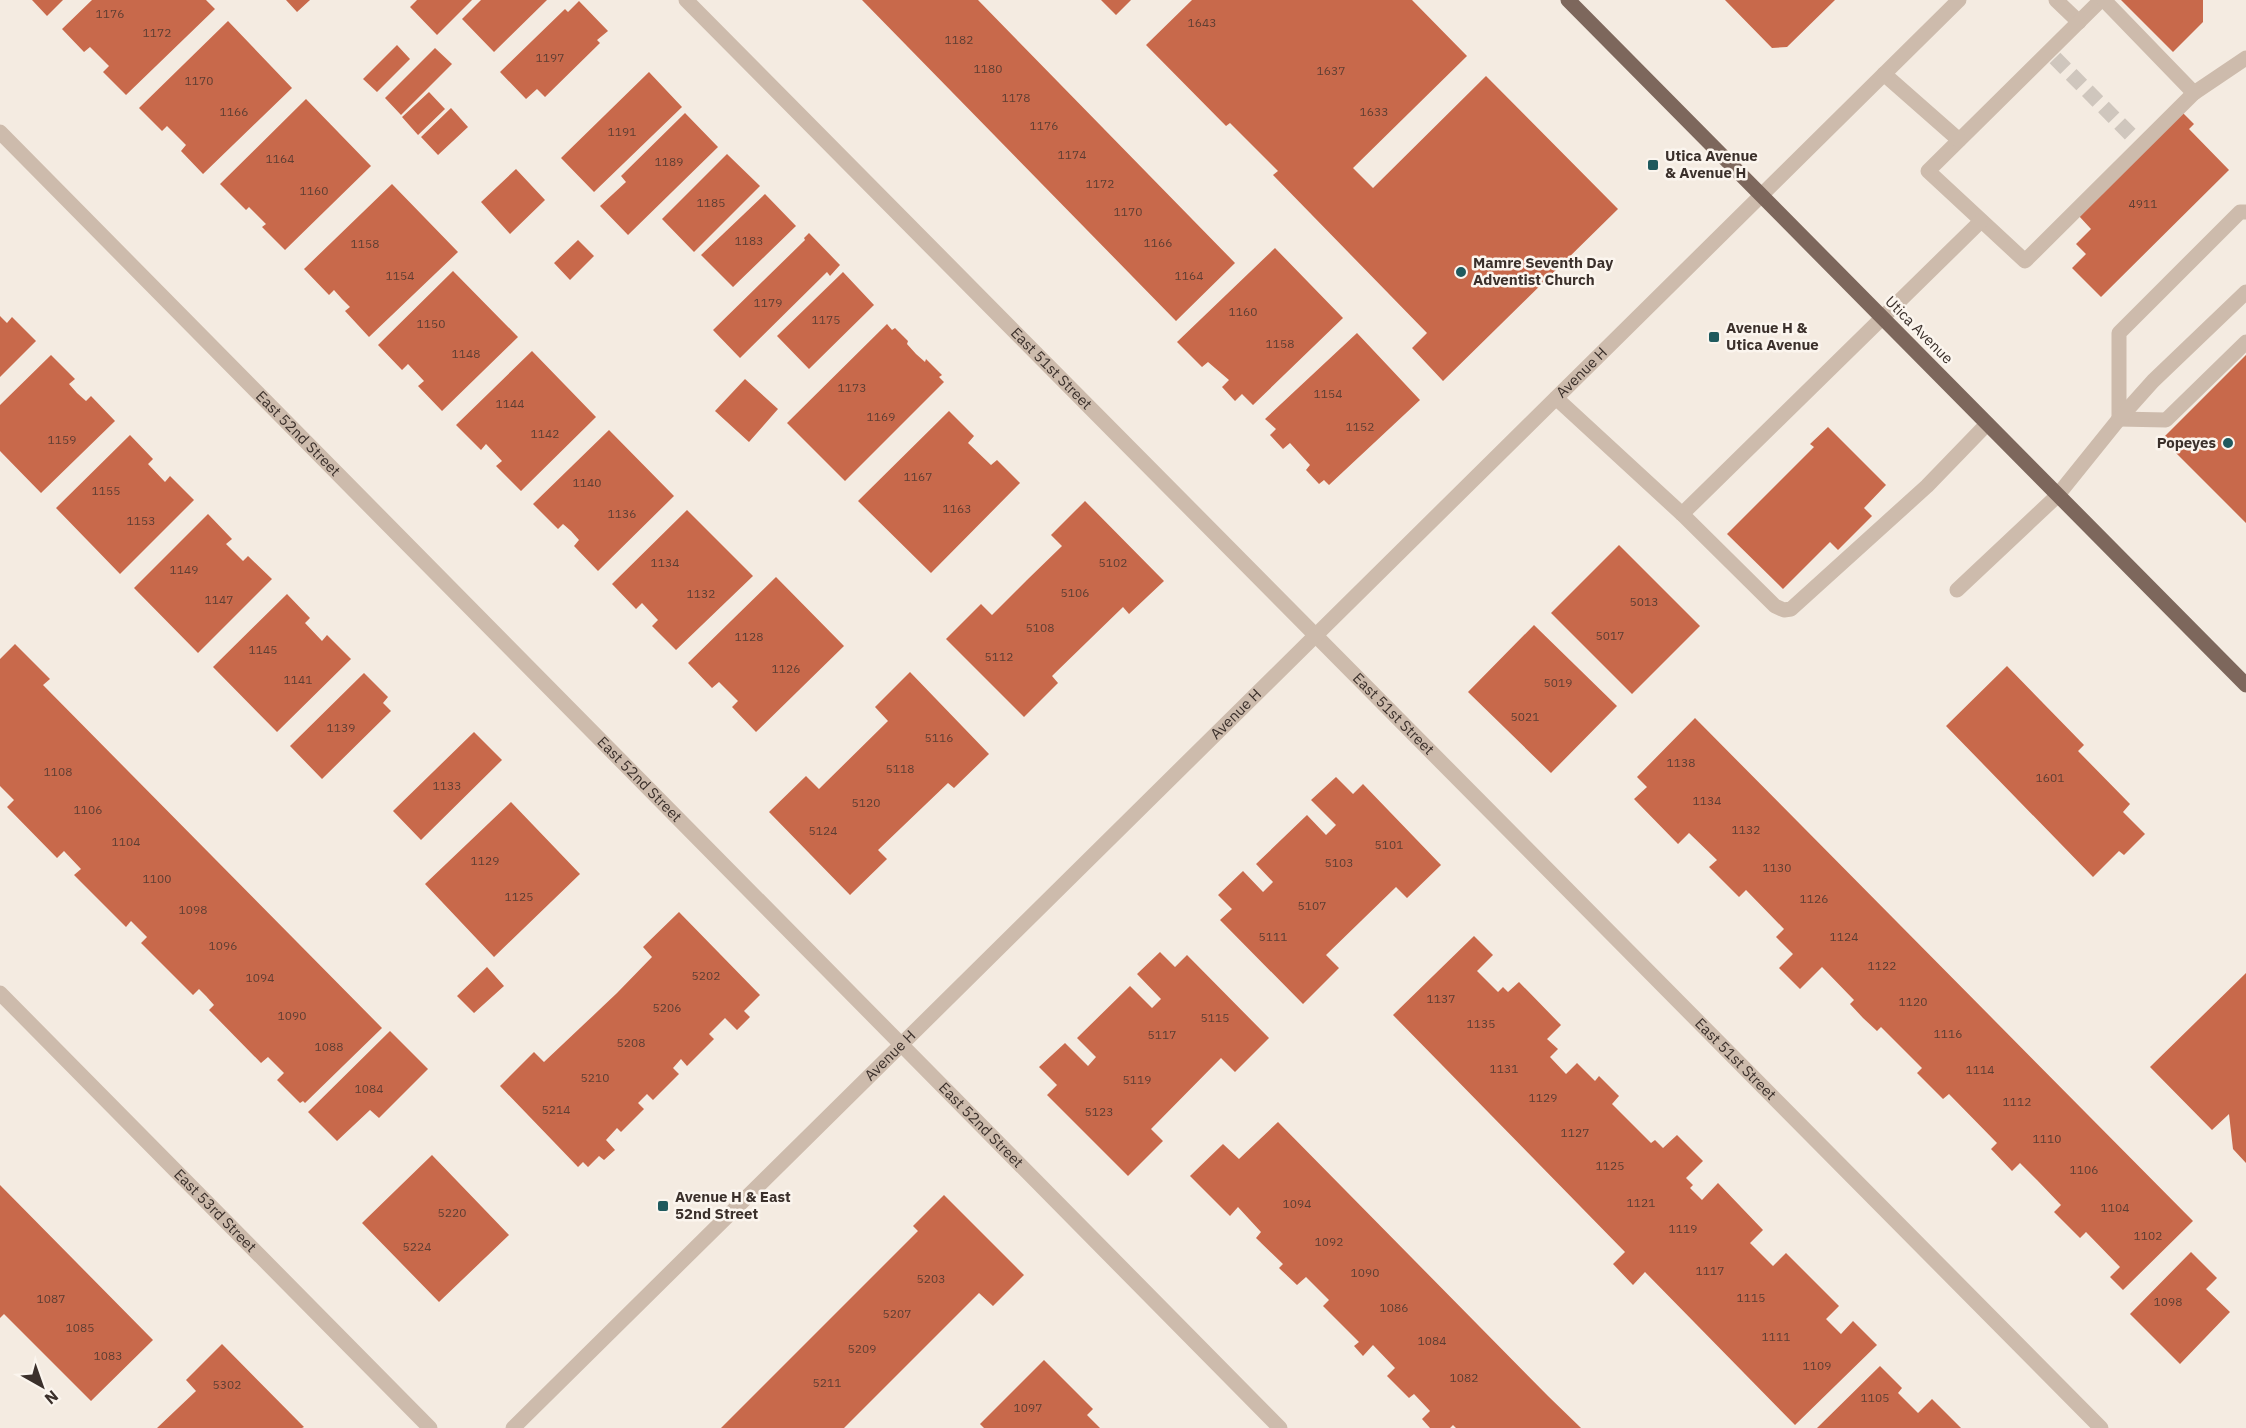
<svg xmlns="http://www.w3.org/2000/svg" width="2246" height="1428" viewBox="0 0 2246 1428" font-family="'IBM Plex Sans',sans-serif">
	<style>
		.building { fill: #c8694b }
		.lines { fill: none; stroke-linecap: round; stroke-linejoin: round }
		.minor-tunnel { stroke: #cfc6bd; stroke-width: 15; stroke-dasharray: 15 8; stroke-linecap: butt }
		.minor { stroke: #cdbbac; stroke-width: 15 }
		.major { stroke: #7d675c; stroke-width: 15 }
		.poi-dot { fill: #1f5a5e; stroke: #fbf5ee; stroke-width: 2 }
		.labels { text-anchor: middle; stroke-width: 5; stroke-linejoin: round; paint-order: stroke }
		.number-label { font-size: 12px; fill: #5e3e33 }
		.poi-label { font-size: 15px; font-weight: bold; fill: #3b302b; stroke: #fbf5ee; text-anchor: start }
		.street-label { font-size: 15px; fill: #3b302b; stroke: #fbf5ee }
	</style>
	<rect width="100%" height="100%" fill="#f4ebe1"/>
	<path class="building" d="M 32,0 L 63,0 L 47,16 Z
		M 92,0 L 206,0 L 215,9 L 126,95 L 103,72 L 109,66 L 90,47 L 84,52 L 62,29 Z
		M 286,0 L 310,0 L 297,12 Z
		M 417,0 L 472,0 L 437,35 L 410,7 Z
		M 481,0 L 547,0 L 494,52 L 462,19 Z
		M 862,0 L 978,0 L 1235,263 L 1176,321 Z
		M 1101,0 L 1131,0 L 1116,15 Z
		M 1192,0 L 1412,0 L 1467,56 L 1353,168 L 1373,188 L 1486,76 L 1618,209 L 1443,381 L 1412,348 L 1427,333 L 1273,175 L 1278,171 L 1230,123 L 1226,126 L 1146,45 Z
		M 1725,0 L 1835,0 L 1787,47 L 1772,48 Z
		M 2121,0 L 2203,0 L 2203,22 L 2173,52 Z
		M 579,1 L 608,31 L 597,40 L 600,43 L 545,97 L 537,89 L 526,99 L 500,72 L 565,9 L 568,12 Z
		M 228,21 L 292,88 L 203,174 L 181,151 L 186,145 L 167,126 L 162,131 L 139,108 Z
		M 397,45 L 410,59 L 377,92 L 363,79 Z
		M 435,48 L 452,64 L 401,115 L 385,98 Z
		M 649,72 L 682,107 L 594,192 L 561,158 Z
		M 429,92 L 445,109 L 418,135 L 402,117 Z
		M 306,99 L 371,166 L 285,250 L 262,227 L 266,224 L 249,207 L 246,210 L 220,184 Z
		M 451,108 L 468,127 L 438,155 L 421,137 Z
		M 685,113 L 718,147 L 628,235 L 600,206 L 626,182 L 621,176 Z
		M 2183,113 L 2194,124 L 2189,129 L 2229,170 L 2101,297 L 2072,268 L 2086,254 L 2076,244 L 2091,229 L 2079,216 Z
		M 727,154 L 760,186 L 694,252 L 662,219 Z
		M 516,169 L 545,200 L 510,234 L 481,202 Z
		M 392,184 L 458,252 L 369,337 L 345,311 L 350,307 L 342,299 L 334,290 L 329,295 L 304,269 Z
		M 765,194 L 796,226 L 733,287 L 701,255 Z
		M 809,233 L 840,265 L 830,276 L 827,272 L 740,358 L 713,330 L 805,240 L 804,238 Z
		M 578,240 L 594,256 L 570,280 L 554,263 Z
		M 1275,248 L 1343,318 L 1253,405 L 1242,394 L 1235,401 L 1222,387 L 1229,380 L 1208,362 L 1202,367 L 1177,342 Z
		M 453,271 L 518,337 L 442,411 L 418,386 L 424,381 L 408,364 L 402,370 L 378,345 Z
		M 843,272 L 874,305 L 809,369 L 777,336 Z
		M 0,316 L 7,323 L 12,317 L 36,341 L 0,377 Z
		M 887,324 L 892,330 L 895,328 L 908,341 L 907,344 L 916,354 L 925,362 L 926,359 L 942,375 L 939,377 L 944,382 L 845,481 L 787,423 Z
		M 1357,333 L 1420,400 L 1329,485 L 1324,480 L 1319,484 L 1306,470 L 1310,465 L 1290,443 L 1283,449 L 1270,435 L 1276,429 L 1265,419 Z
		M 532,351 L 596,417 L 521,491 L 496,466 L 502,461 L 486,444 L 481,450 L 456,425 Z
		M 51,355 L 75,379 L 69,384 L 77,393 L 86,401 L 91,396 L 115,421 L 41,493 L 0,451 L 0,405 Z
		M 2246,355 L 2246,523 L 2162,439 Z
		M 745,379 L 778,409 L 749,442 L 715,411 Z
		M 949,411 L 974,436 L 968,443 L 991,465 L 997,460 L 1020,483 L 931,573 L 858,501 Z
		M 1828,427 L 1886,485 L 1864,508 L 1872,516 L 1838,550 L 1830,542 L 1783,589 L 1727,534 L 1814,447 L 1810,444 Z
		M 609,430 L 674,496 L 598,571 L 574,546 L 579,540 L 571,531 L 563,524 L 558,529 L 533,504 Z
		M 130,435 L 153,459 L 148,464 L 165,482 L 170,476 L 194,500 L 120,574 L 56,508 Z
		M 1085,501 L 1164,581 L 1129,614 L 1123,607 L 1052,676 L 1058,683 L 1024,717 L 946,639 L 981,604 L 992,615 L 1027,580 L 1062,546 L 1051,535 Z
		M 687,510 L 753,576 L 676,650 L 652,626 L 658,620 L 642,603 L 636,609 L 612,584 Z
		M 208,514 L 232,539 L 226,544 L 243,561 L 248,556 L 272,579 L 198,653 L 134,588 Z
		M 1619,545 L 1700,626 L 1632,694 L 1551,613 Z
		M 776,577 L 844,646 L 756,732 L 732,707 L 738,701 L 719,682 L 712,688 L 688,663 Z
		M 287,594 L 310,618 L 305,623 L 322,641 L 327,635 L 351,659 L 277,732 L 213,667 Z
		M 1534,625 L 1617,706 L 1551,773 L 1468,692 Z
		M 15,644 L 50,679 L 43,685 L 382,1028 L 305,1103 L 303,1101 L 300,1103 L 277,1080 L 284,1073 L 268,1057 L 261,1063 L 209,1010 L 214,1005 L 206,996 L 199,989 L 193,995 L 141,943 L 147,937 L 131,921 L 126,927 L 74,875 L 81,869 L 64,851 L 57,858 L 7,807 L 14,800 L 0,786 L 0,659 Z
		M 2007,666 L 2084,745 L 2078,751 L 2130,804 L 2123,812 L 2145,834 L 2124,855 L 2119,851 L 2093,877 L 1946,726 Z
		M 910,672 L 989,754 L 954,788 L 948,783 L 878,850 L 887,859 L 850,895 L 769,812 L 806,776 L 819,789 L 888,721 L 875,707 Z
		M 364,673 L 388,697 L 383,703 L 391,711 L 322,779 L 290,746 Z
		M 1695,718 L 2193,1221 L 2123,1290 L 2110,1277 L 2120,1267 L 2086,1232 L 2080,1238 L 2054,1212 L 2061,1205 L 2037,1180 L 2020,1163 L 2012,1171 L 1991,1149 L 1997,1143 L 1949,1094 L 1943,1099 L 1917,1073 L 1922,1068 L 1881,1027 L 1877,1031 L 1863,1018 L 1850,1004 L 1854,1000 L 1822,967 L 1800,989 L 1779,968 L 1793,954 L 1776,937 L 1784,929 L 1746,890 L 1739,897 L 1709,867 L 1717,860 L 1689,833 L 1678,844 L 1634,799 L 1647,787 L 1637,777 Z
		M 474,732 L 502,760 L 421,840 L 393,811 Z
		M 1336,777 L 1353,794 L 1363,784 L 1441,865 L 1407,898 L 1396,887 L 1326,955 L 1339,968 L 1303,1004 L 1220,920 L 1232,909 L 1218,895 L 1243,871 L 1263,892 L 1273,882 L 1256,864 L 1307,815 L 1326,835 L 1336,825 L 1311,800 Z
		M 511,802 L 580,874 L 494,957 L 425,884 Z
		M 679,912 L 760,995 L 744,1011 L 750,1017 L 737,1030 L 725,1018 L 709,1034 L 714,1039 L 687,1066 L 681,1059 L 673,1068 L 679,1074 L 653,1100 L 647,1094 L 638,1103 L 644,1109 L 621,1132 L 617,1128 L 606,1140 L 615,1150 L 604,1160 L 599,1156 L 588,1167 L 583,1162 L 578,1167 L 500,1086 L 534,1052 L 544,1062 L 617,993 L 652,957 L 643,947 Z
		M 1474,936 L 1493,955 L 1477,971 L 1498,992 L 1503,987 L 1508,992 L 1519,982 L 1561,1025 L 1547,1039 L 1558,1049 L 1550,1057 L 1566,1074 L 1577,1063 L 1595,1081 L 1599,1076 L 1619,1096 L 1612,1104 L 1651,1143 L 1655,1140 L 1663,1148 L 1677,1135 L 1703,1161 L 1686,1178 L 1693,1185 L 1690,1188 L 1702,1200 L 1718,1183 L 1763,1230 L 1750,1243 L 1773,1266 L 1786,1253 L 1839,1306 L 1826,1319 L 1841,1334 L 1853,1321 L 1877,1345 L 1795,1425 L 1645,1272 L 1633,1285 L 1613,1264 L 1625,1252 L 1393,1015 Z
		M 1160,952 L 1175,967 L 1187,955 L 1269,1038 L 1235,1072 L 1221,1058 L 1151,1129 L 1163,1141 L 1128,1176 L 1047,1095 L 1057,1085 L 1039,1067 L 1065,1043 L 1088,1066 L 1096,1057 L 1077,1038 L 1130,986 L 1152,1008 L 1161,999 L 1137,974 Z
		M 487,967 L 504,986 L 474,1013 L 457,996 Z
		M 2246,973 L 2246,1163 L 2233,1149 L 2229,1114 L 2212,1130 L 2150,1067 Z
		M 390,1031 L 428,1069 L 379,1118 L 370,1110 L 337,1141 L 308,1112 Z
		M 1278,1122 L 1548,1396 L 1581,1428 L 1456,1428 L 1453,1425 L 1450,1428 L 1430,1428 L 1422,1419 L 1430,1411 L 1414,1394 L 1409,1398 L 1387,1376 L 1395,1368 L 1373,1345 L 1363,1356 L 1354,1346 L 1359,1342 L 1323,1306 L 1329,1300 L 1306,1277 L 1297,1285 L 1279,1268 L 1283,1264 L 1256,1238 L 1261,1232 L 1249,1219 L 1238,1207 L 1230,1216 L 1190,1176 L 1223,1144 L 1239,1159 Z
		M 432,1155 L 509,1235 L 439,1302 L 362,1223 Z
		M 0,1185 L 153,1340 L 91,1401 L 4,1314 L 0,1318 Z
		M 944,1195 L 1024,1275 L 993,1306 L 979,1293 L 844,1428 L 721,1428 L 918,1231 L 913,1226 Z
		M 2191,1252 L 2217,1278 L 2206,1289 L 2230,1312 L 2180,1364 L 2130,1314 Z
		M 222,1344 L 304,1427 L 302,1428 L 157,1428 L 196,1391 L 186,1380 Z
		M 1044,1360 L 1093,1409 L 1087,1415 L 1100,1428 L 984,1428 L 980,1424 Z
		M 1880,1366 L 1902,1388 L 1898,1393 L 1918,1413 L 1932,1399 L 1961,1428 L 1817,1428 Z"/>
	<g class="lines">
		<path class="minor-tunnel" d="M 2055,58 L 2134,138"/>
		<g class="minor">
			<path id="s1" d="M 686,0 L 2101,1428"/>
			<path d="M 2056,0 L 2079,22"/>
			<path d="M 2101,0 L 1928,171 L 2025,261 L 2194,93 L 2246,58"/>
			<path d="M 2104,0 L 2194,93"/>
			<path d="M 1884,74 L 1959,140"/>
			<path id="s2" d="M 0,132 L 1280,1428"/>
			<path d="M 2246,212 L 2240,212 L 2119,333 L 2119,419 L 2166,420 L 2246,342"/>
			<path d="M 1556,398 L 1682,514 L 1981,221"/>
			<path d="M 1682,514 L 1775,606 L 1784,610 L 1791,609 L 1927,486 L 1987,424"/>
			<path d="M 1957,590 L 2057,496 L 2119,419 L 2153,381 L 2246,292"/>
			<path id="s3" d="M 0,993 L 430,1428"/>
			<path id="s4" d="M 513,1428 L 1959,0"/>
		</g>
		<path class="major" d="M 1568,0 L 2246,685"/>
	</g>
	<g class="poi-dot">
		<rect x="1647" y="159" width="12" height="12" rx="3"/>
		<circle cx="1461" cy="272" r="6"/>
		<rect x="1708" y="331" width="12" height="12" rx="3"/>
		<circle cx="2228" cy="443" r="6"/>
		<rect x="657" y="1200" width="12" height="12" rx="3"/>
	</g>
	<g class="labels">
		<g class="number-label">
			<text x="110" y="18">1176</text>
			<text x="1202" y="27">1643</text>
			<text x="157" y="37">1172</text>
			<text x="959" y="44">1182</text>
			<text x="550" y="62">1197</text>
			<text x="988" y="73">1180</text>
			<text x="1331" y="75">1637</text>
			<text x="199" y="85">1170</text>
			<text x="1016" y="102">1178</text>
			<text x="234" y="116">1166</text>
			<text x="1374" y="116">1633</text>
			<text x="1044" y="130">1176</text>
			<text x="622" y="136">1191</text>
			<text x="1072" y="159">1174</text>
			<text x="280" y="163">1164</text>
			<text x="669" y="166">1189</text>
			<text x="1100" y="188">1172</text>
			<text x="314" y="195">1160</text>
			<text x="711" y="207">1185</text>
			<text x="2143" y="208">4911</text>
			<text x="1128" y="216">1170</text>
			<text x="749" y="245">1183</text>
			<text x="1158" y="247">1166</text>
			<text x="365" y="248">1158</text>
			<text x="400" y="280">1154</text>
			<text x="1189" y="280">1164</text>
			<text x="768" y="307">1179</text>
			<text x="1243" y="316">1160</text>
			<text x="826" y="324">1175</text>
			<text x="431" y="328">1150</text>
			<text x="1280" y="348">1158</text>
			<text x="466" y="358">1148</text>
			<text x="852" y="392">1173</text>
			<text x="1328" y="398">1154</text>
			<text x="510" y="408">1144</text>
			<text x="881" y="421">1169</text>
			<text x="1360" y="431">1152</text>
			<text x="545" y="438">1142</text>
			<text x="62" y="444">1159</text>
			<text x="918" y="481">1167</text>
			<text x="587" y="487">1140</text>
			<text x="106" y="495">1155</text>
			<text x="957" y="513">1163</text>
			<text x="622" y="518">1136</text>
			<text x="141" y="525">1153</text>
			<text x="665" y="567">1134</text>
			<text x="1113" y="567">5102</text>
			<text x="184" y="574">1149</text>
			<text x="1075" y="597">5106</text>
			<text x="701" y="598">1132</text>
			<text x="219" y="604">1147</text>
			<text x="1644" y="606">5013</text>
			<text x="1040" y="632">5108</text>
			<text x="1610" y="640">5017</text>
			<text x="749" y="641">1128</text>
			<text x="263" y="654">1145</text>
			<text x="999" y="661">5112</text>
			<text x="786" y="673">1126</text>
			<text x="298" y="684">1141</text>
			<text x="1558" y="687">5019</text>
			<text x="1525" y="721">5021</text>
			<text x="341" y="732">1139</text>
			<text x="939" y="742">5116</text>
			<text x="1681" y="767">1138</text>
			<text x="900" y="773">5118</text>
			<text x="58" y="776">1108</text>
			<text x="2050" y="782">1601</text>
			<text x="447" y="790">1133</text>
			<text x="1707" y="805">1134</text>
			<text x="866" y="807">5120</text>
			<text x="88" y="814">1106</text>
			<text x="1746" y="834">1132</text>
			<text x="823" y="835">5124</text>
			<text x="126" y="846">1104</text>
			<text x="1389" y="849">5101</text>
			<text x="485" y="865">1129</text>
			<text x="1339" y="867">5103</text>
			<text x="1777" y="872">1130</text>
			<text x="157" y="883">1100</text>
			<text x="519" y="901">1125</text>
			<text x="1814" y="903">1126</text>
			<text x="1312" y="910">5107</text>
			<text x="193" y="914">1098</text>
			<text x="1273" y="941">5111</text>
			<text x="1844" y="941">1124</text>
			<text x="223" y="950">1096</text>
			<text x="1882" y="970">1122</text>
			<text x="706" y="980">5202</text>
			<text x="260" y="982">1094</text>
			<text x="1441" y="1003">1137</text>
			<text x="1913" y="1006">1120</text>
			<text x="667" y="1012">5206</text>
			<text x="292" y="1020">1090</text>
			<text x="1215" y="1022">5115</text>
			<text x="1481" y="1028">1135</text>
			<text x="1948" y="1038">1116</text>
			<text x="1162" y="1039">5117</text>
			<text x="631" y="1047">5208</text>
			<text x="329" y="1051">1088</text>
			<text x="1504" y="1073">1131</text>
			<text x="1980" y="1074">1114</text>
			<text x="595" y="1082">5210</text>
			<text x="1137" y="1084">5119</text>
			<text x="369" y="1093">1084</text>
			<text x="1543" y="1102">1129</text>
			<text x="2017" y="1106">1112</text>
			<text x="556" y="1114">5214</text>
			<text x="1099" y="1116">5123</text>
			<text x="1575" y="1137">1127</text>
			<text x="2047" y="1143">1110</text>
			<text x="1610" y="1170">1125</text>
			<text x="2084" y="1174">1106</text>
			<text x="1641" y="1207">1121</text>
			<text x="1297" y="1208">1094</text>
			<text x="2115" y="1212">1104</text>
			<text x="452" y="1217">5220</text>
			<text x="1683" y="1233">1119</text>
			<text x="2148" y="1240">1102</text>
			<text x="1329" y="1246">1092</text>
			<text x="417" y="1251">5224</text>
			<text x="1710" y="1275">1117</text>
			<text x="1365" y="1277">1090</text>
			<text x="931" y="1283">5203</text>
			<text x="1751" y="1302">1115</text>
			<text x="51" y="1303">1087</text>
			<text x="2168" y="1306">1098</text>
			<text x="1394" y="1312">1086</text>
			<text x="897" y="1318">5207</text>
			<text x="80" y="1332">1085</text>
			<text x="1776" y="1341">1111</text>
			<text x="1432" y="1345">1084</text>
			<text x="862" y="1353">5209</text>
			<text x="108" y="1360">1083</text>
			<text x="1817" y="1370">1109</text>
			<text x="1464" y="1382">1082</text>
			<text x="827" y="1387">5211</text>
			<text x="227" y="1389">5302</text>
			<text x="1875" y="1402">1105</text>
			<text x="1028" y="1412">1097</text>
		</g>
		<g class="poi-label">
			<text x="1665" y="161">Utica Avenue<tspan x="1665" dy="17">&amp; Avenue H</tspan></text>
			<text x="1473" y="268">Mamre Seventh Day<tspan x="1473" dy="17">Adventist Church</tspan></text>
			<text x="1726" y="333">Avenue H &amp;<tspan x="1726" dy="17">Utica Avenue</tspan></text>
			<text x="2216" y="448" text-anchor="end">Popeyes</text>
			<text x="675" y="1202">Avenue H &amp; East<tspan x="675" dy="17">52nd Street</tspan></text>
		</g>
		<g class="street-label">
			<text transform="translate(1919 330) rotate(45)" y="5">Utica Avenue</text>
			<text dy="5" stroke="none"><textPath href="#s1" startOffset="519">East 51st Street</textPath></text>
			<text dy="5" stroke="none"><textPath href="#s4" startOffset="1502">Avenue H</textPath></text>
			<text dy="5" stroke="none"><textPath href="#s2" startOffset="424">East 52nd Street</textPath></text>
			<text dy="5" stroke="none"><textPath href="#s4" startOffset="1016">Avenue H</textPath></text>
			<text dy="5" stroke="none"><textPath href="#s1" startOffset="1005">East 51st Street</textPath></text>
			<text dy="5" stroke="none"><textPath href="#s2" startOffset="910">East 52nd Street</textPath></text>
			<text dy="5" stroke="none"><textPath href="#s4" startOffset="530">Avenue H</textPath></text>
			<text dy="5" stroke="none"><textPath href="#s1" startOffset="1491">East 51st Street</textPath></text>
			<text dy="5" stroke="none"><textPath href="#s2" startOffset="1396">East 52nd Street</textPath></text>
			<text dy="5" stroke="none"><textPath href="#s3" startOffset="306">East 53rd Street</textPath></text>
		</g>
	</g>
	<g transform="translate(42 1386) rotate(140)" stroke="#fbf5ee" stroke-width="4.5" paint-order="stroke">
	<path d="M0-4.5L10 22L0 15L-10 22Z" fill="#3b302b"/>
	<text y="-9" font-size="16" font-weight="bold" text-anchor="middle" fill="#3b302b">N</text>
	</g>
</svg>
